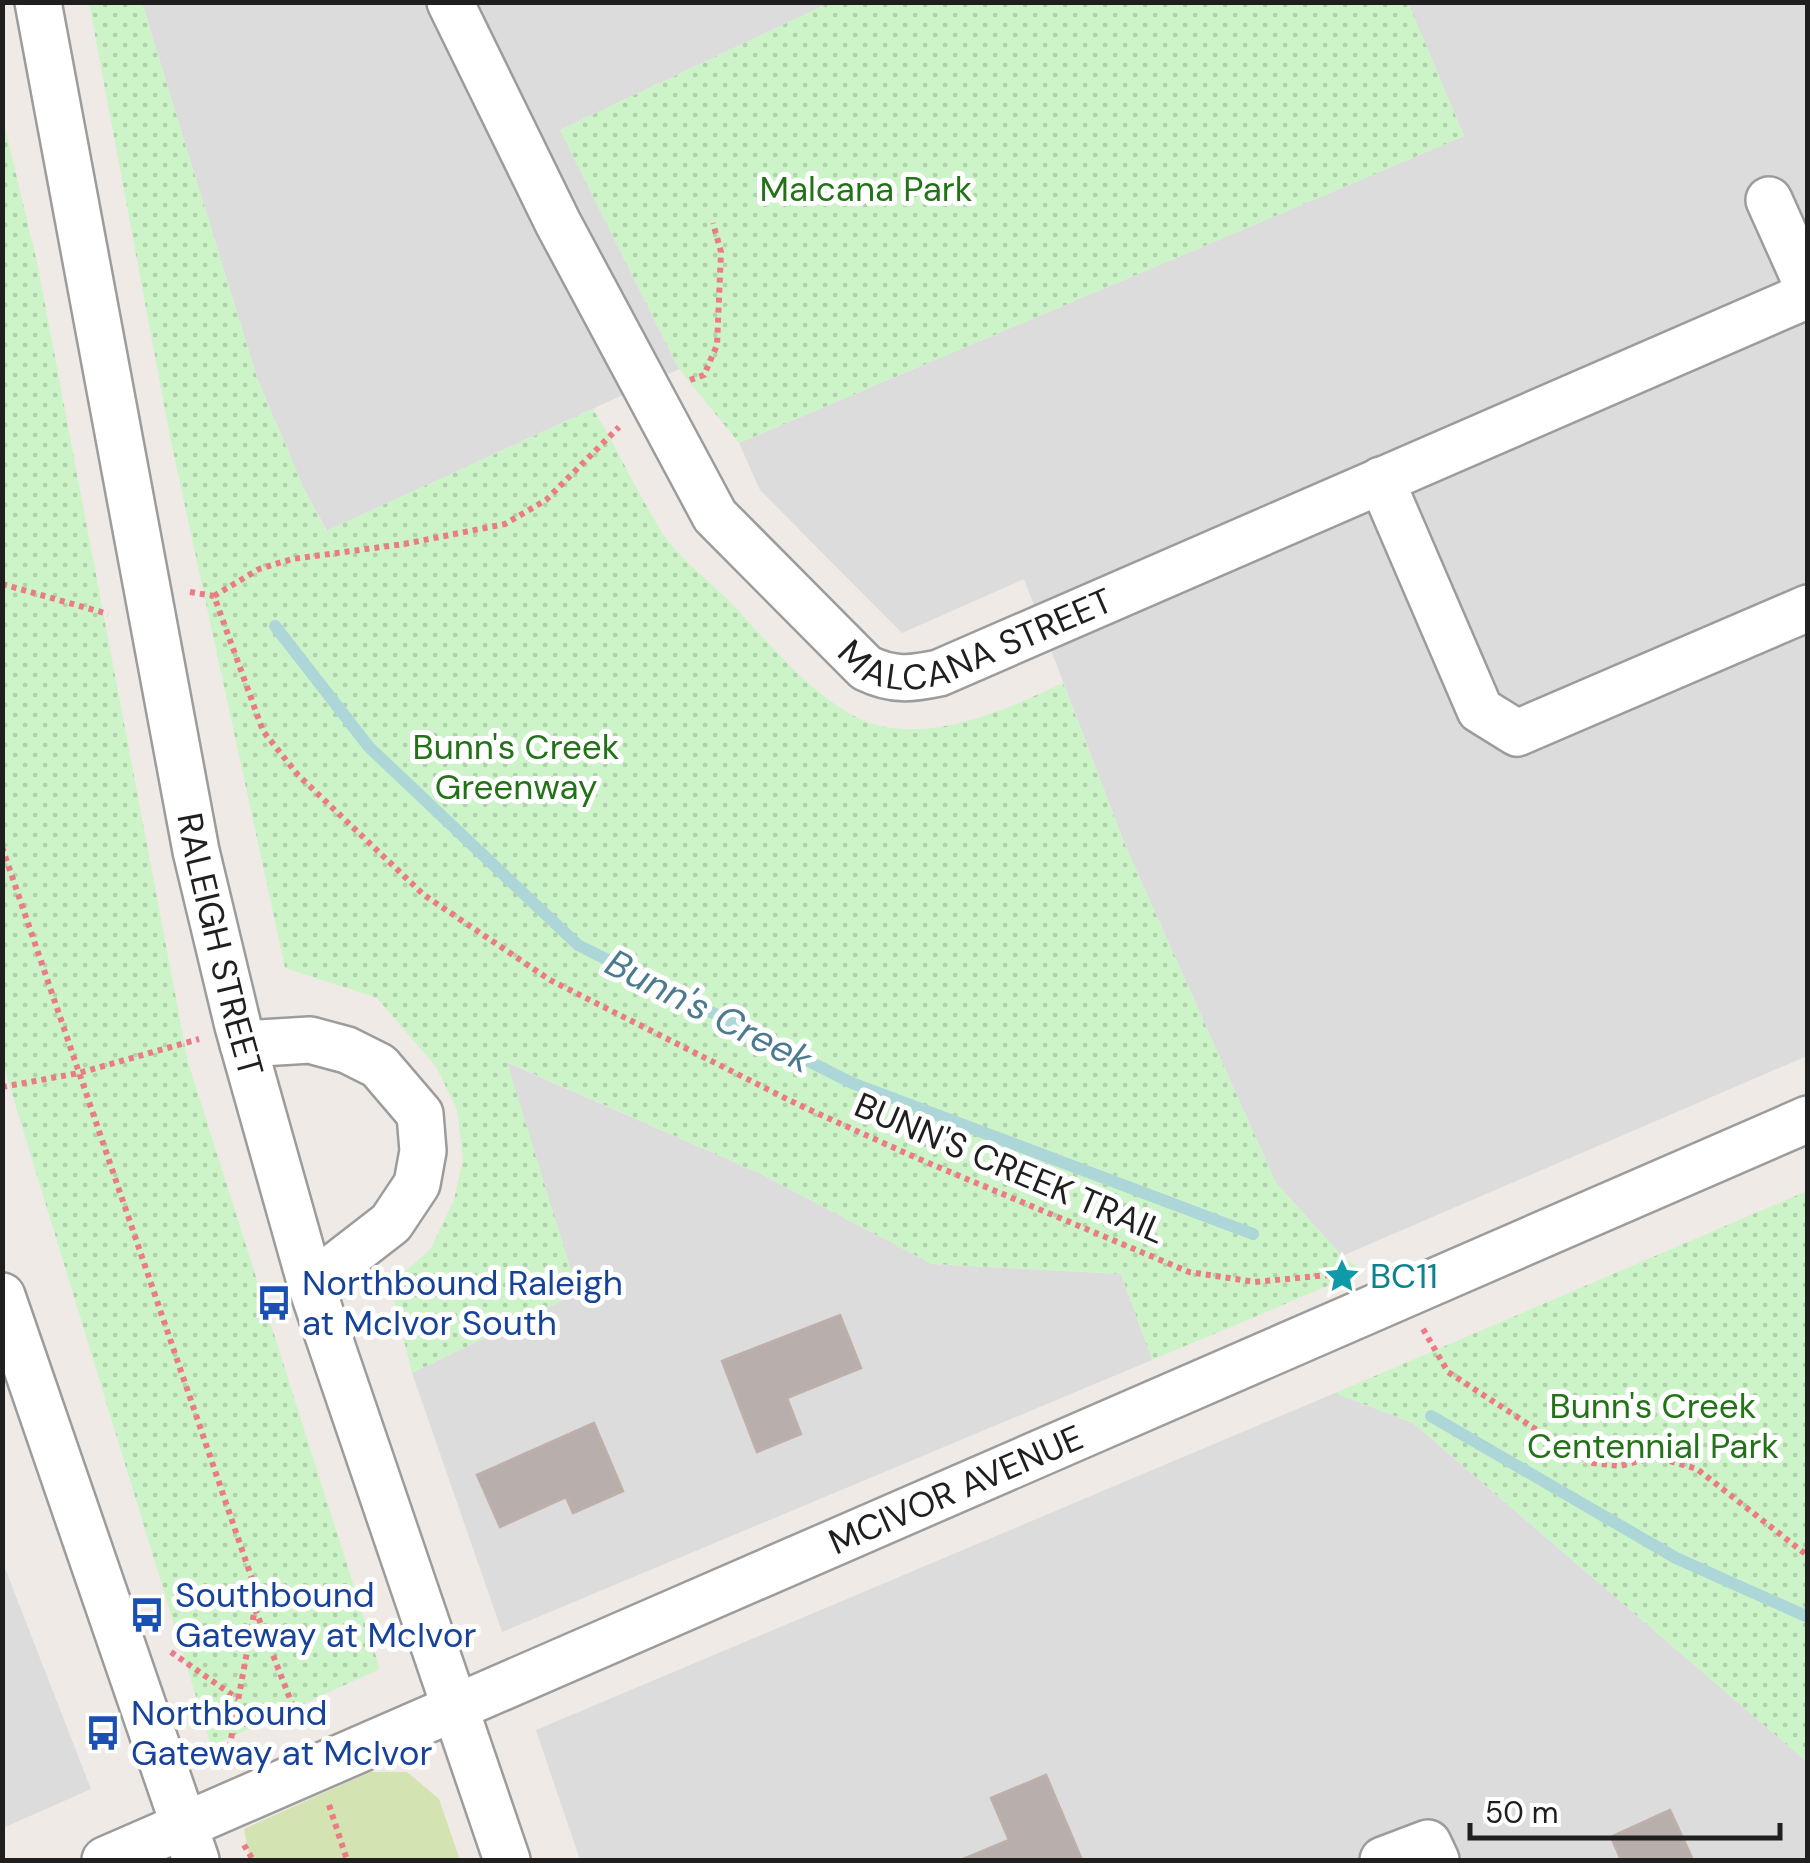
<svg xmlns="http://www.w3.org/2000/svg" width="1810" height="1863" viewBox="0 0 1810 1863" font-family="'DM Sans',sans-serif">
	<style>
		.residential { fill: #dddcdc }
		.grass { fill: #d4e3b2 }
		.park { fill: url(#park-dots) }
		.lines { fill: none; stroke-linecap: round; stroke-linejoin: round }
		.stream { stroke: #acd6d7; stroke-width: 12 }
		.building { fill: #b8afac; stroke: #bfafaa; stroke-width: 2.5 }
		.minor-casing { stroke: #9c9c9c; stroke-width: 50 }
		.path { stroke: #eb7b86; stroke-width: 6; stroke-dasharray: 5 5; stroke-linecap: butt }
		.minor { stroke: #fff; stroke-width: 45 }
		.labels { text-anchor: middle; stroke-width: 10; stroke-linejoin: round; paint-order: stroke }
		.park-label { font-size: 35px; fill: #227218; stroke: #fff }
		.street-label { font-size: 35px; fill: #1f1f1f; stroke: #fff }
		.culture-label { font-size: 35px; fill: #0d838f; stroke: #fff; text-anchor: start }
		.transit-label { font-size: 35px; fill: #164399; stroke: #fff; text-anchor: start }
		.water-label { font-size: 38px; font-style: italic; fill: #4c7a8e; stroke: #fff }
	</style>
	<defs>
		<pattern id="park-dots" width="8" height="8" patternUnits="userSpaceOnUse" patternTransform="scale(2.5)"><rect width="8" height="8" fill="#cdf4c8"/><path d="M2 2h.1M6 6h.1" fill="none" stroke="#b0d1ab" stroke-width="1.8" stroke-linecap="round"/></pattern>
	</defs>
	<rect width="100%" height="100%" fill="#efeae6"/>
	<path class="residential" d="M 142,3 L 829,3 L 560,130 L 679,369 L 327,531 L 304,489 L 257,378 Z
		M 1408,3 L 1807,3 L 1807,1056 L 1342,1256 L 1276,1183 L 1125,845 L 1024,579 L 902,633 L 760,490 L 739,443 L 1464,136 Z
		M 506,1062 L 759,1173 L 932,1264 L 1121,1274 L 1152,1360 L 502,1632 L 412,1373 L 578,1293 Z
		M 1335,1393 L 1413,1423 L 1807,1762 L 1807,1860 L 580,1860 L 536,1730 Z
		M 3,1563 L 91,1789 L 3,1828 L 2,1828 Z"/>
	<path class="grass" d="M 370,1772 L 407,1772 L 439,1799 L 460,1860 L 250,1860 L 244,1829 Z"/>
	<path class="park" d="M 1408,2 L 1464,136 L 739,443 L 679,369 L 560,130 L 829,3 Z
		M 89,3 L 142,3 L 257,378 L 304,489 L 326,531 L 593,409 C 617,448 636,490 660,529 C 675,554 702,575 723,595 C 763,635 818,707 873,724 C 936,742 1007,709 1063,683 L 1125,845 L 1276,1183 L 1342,1256 L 1363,1271 L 1152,1360 L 1121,1274 L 932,1264 L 759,1173 L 507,1062 L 578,1293 L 412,1373 L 390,1284 L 430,1250 L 454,1200 L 463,1159 L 457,1109 L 436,1067 L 377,998 L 285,968 L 170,437 Z
		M 2,115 L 37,262 L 188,1062 L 380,1669 L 211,1746 L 3,1064 Z
		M 1807,1191 L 1807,1762 L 1413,1423 L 1335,1393 Z"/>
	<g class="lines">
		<path class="stream" d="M 275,626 L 369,747 L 578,945 L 852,1083 L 1253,1234
			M 1431,1416 L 1676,1558 L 1808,1617"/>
	</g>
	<path class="building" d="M 840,1315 L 861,1368 L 787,1398 L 801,1434 L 757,1452 L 722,1361 Z
		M 594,1423 L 623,1491 L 573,1513 L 566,1497 L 500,1527 L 477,1475 Z
		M 1046,1775 L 1082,1860 L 961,1860 L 1009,1840 L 991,1798 Z
		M 1670,1810 L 1693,1860 L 1621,1860 L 1611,1837 Z"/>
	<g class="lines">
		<defs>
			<g id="minor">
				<path id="s1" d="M 38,2 L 196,851 L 238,1026 L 311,1285 L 507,1860"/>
				<path id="s2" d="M 450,2 L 558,223 L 715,516 L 866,668 C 893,681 911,679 939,673 L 1808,295"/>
				<path d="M 1769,200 L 1808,287"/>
				<path d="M 1381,480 L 1480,710 L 1517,733 L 1808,608"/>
				<path d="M 243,1044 L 310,1040 L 347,1050 L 379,1066 L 420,1114 L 423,1151 L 417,1184 L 391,1223 L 311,1285"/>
				<path d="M 2,1296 L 196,1860"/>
				<path id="s3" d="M 105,1860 L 1808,1119"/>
				<path d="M 1383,1860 L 1428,1843 L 1436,1860"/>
			</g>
		</defs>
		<use href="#minor" class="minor-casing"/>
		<path class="path" d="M 690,380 L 704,375 L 717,345 L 721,252 L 713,223
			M 2,584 L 108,614
			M 190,592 L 214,596 L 263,731 L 298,775 L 424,895 L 550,980 L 799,1105 L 919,1159 L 1189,1272 L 1255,1282 L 1329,1275 L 1337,1278
			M 214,596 L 259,569 L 292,559 L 404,544 L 505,524 L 546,500 L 619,427
			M 2,847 L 253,1582 L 255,1608 L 227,1761
			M 2,1087 L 79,1073 L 199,1039
			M 1423,1329 L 1448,1372 L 1571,1452 L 1593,1463 L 1620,1466 L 1656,1457 L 1697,1469 L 1808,1556
			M 255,1609 L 301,1727
			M 171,1652 L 238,1699
			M 329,1805 L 347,1860
			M 244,1845 L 253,1860"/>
		<use href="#minor" class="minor"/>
	</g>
	<defs>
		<symbol id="sight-bare" viewBox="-9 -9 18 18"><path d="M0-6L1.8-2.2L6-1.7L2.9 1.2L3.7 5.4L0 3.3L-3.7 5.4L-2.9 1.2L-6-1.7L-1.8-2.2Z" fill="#0f9aa8" stroke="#fff" stroke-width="2.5" paint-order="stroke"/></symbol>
		<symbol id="bus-bare" viewBox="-9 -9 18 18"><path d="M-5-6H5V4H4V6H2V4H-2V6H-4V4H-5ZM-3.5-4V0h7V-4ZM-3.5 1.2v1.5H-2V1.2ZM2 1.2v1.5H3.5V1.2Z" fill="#1a4fb4" stroke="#fff" stroke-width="2.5" paint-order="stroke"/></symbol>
	</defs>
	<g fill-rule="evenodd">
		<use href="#sight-bare" x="1317" y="1251" width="50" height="50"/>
		<use href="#bus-bare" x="249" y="1278" width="50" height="50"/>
		<use href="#bus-bare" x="122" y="1590" width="50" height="50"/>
		<use href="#bus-bare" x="78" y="1708" width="50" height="50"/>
	</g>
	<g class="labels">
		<g class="park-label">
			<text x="866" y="201">Malcana Park</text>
			<text x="516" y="759">Bunn's Creek<tspan x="516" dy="40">Greenway</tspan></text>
			<text x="1653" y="1418">Bunn's Creek<tspan x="1653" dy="40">Centennial Park</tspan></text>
		</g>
		<g class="street-label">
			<text dy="12" stroke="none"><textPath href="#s2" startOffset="908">MALCANA STREET</textPath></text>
			<text dy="12" stroke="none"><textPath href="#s1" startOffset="960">RALEIGH STREET</textPath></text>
			<text transform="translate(1010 1168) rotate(23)" y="12">BUNN'S CREEK TRAIL</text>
			<text dy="12" stroke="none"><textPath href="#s3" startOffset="928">MCIVOR AVENUE</textPath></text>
		</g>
		<g class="culture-label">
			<text x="1370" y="1288">BC11</text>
		</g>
		<g class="transit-label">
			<text x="302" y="1295">Northbound Raleigh<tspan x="302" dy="40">at McIvor South</tspan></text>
			<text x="175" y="1607">Southbound<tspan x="175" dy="40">Gateway at McIvor</tspan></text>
			<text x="131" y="1725">Northbound<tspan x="131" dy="40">Gateway at McIvor</tspan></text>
		</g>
		<g class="water-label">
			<text transform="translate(709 1011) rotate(27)" y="13">Bunn's Creek</text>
		</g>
	</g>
	<rect width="1810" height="1863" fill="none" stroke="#1f1f1f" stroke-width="10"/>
	<path d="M1470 1823v15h310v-15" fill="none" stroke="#1f1f1f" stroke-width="5"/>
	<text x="1485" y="1823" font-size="30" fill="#1f1f1f" stroke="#ffffff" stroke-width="8" paint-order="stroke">50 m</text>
</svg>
